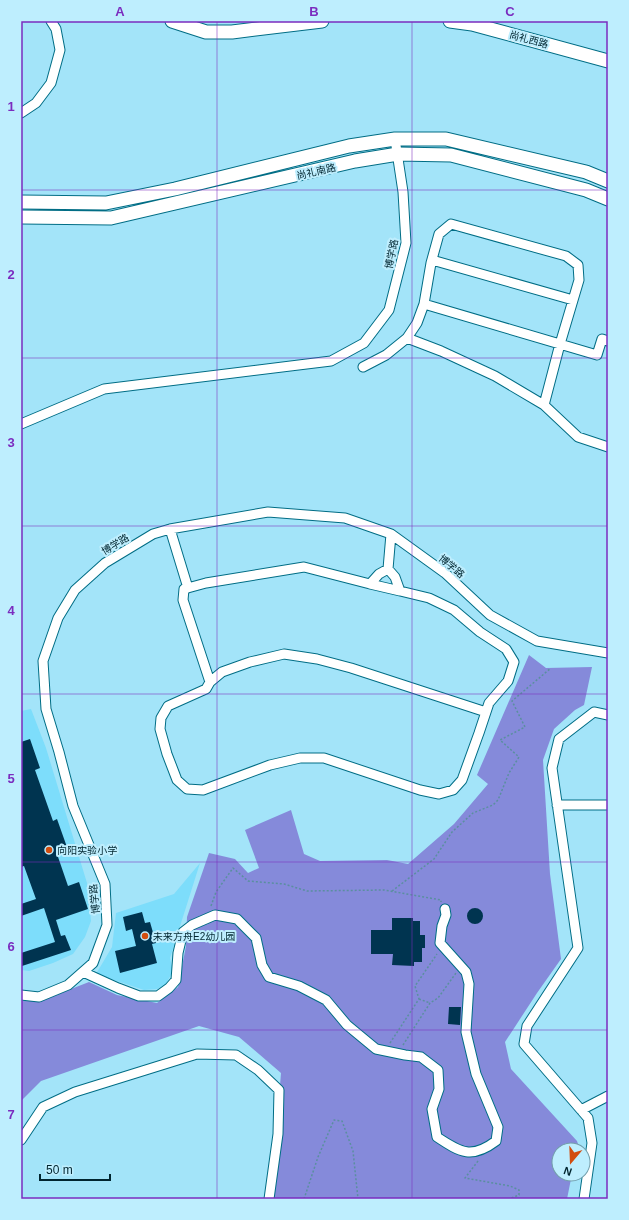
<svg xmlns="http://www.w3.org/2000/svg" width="629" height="1220" viewBox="0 0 629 1220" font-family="Arial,'Noto Sans SC',sans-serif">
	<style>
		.built { fill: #7dddfb }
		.forest { fill: #858ada }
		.building { fill: #003450 }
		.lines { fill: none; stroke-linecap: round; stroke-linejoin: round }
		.street-casing { stroke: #016d85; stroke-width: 11 }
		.secondary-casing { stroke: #016d85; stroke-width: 15 }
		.path { stroke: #5a8f9f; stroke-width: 1.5; stroke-dasharray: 2 2; stroke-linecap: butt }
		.street { stroke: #fff; stroke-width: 9 }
		.secondary { stroke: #fff; stroke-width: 13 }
		.grid { fill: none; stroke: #7b2cbf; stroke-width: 1; stroke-opacity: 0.55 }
		.poi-dot { fill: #d24d0f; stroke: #beeefe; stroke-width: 1.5 }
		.labels { text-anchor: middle; stroke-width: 4; stroke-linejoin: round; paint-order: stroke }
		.street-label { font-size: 10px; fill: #00252f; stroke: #beeefe }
		.poi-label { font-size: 10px; fill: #00252f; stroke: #beeefe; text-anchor: start }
		.neatline { fill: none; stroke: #7b2cbf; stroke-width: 1.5 }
		.grid-label { font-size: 13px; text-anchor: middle; font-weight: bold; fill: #7b2cbf }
	</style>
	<rect width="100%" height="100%" fill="#a3e4f9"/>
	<path class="built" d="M 31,709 L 46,748 L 87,883 L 91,921 L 85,937 L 73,954 L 53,963 L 29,971 L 21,970 L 21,711 Z
		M 200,863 L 170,958 L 173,971 L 166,984 L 157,989 L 144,990 L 96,974 L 112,947 L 116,913 L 174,894 Z"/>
	<path class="forest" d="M 529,655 L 546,668 L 592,667 L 584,705 L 575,710 L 554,729 L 543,760 L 550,874 L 561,959 L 537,993 L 505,1042 L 511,1069 L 577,1141 L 580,1150 L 559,1150 L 559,1174 L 572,1174 L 567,1199 L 271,1199 L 281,1073 L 239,1037 L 199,1026 L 41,1081 L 21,1101 L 21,1001 L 43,1000 L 89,982 L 117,995 L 157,1003 L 178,987 L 186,946 L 187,917 L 209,853 L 235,859 L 248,873 L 259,868 L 245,830 L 291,810 L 304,854 L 320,861 L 387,860 L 408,864 L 454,824 L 488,784 L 477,775 Z"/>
	<path class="building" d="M 30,739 L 40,768 L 35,770 L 53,821 L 57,819 L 68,850 L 57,854 L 68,886 L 79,882 L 88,909 L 56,920 L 61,936 L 65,935 L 71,950 L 22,966 L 21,953 L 55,942 L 44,908 L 21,916 L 21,904 L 36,899 L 24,866 L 21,867 L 21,742 Z
		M467 916a8 8 0 1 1 16 0a8 8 0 1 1-16 0Z
		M 142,912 L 145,923 L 150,922 L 156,943 L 152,944 L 157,963 L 120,973 L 115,951 L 136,946 L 132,929 L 126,931 L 123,917 Z
		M 392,918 L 413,918 L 413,921 L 420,921 L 420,935 L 425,935 L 425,948 L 422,948 L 422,962 L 414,962 L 414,966 L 392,965 L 393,954 L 371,954 L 371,930 L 392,930 Z
		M 449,1007 L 461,1007 L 460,1025 L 448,1024 Z"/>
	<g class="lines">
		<defs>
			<path id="street" d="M 21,113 L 36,103 L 51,83 L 60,50 L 56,29 L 51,21
				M 432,260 L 573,300
				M 424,304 L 597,355 L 602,339 L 608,341
				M 407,338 L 441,351 L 495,376 L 544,405 L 578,437 L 608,447
				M 363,367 L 386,355 L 407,338 L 417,323 L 424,304 L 431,263 L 439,234 L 451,224 L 566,256 L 578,265 L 579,280 L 560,344 L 544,405
				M 21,424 L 104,389 L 331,361 L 364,343 L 389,310 L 406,243 L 403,192 L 395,139
				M 170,529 L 188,588
				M 388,569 L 395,577 L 400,591 L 429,598 L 454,610 L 480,632 L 506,649 L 514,662 L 508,681 L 489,703 L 479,733 L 462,780 L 453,790 L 439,794 L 420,790 L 324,758 L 300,758 L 270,765 L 203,790 L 187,789 L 177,780 L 167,754 L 160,729 L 161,718 L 168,706 L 206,689 L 210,682 L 222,672 L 250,662 L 284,654 L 317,659 L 351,668 L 486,712
				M 370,584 L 400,591
				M 210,682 L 183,600 L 184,589 L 206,583 L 304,567 L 370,584 L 379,574 L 388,569 L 391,534
				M 557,805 L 608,805
				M 83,972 L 118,988 L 139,996 L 158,996 L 169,988 L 176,980 L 178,953 L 183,932 L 192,925 L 215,915 L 237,919 L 256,938 L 262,965 L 269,977 L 299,986 L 326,1000 L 347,1025 L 376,1049 L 405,1055 L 421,1057 L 438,1070 L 439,1089 L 432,1109 L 437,1137 C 461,1153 472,1159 496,1141 L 498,1127 L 476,1074 L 466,1032 L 469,984 L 466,972 L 440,943 L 442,926 L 446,915 L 445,909
				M 21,995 L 39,997 L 68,985 L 93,963 L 107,925 L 105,884 L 73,806 L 59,752 L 46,709 L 43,661 L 58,618 L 75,590 L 105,563 L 153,534 L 170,529 L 268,512 L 345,518 L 391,534 L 445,573 L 490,615 L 537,641 L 608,653
				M 581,1110 L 608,1096
				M 21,1140 L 43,1107 L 75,1092 L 197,1054 L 236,1055 L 258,1070 L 279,1090 L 278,1134 L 269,1199
				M 584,1199 L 592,1143 L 588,1118 L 524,1044 L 527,1026 L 578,948 L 552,768 L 559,739 L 594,712 L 608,715"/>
			<path id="secondary" d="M 172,21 L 206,32 L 232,32 L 322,21
				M 450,21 L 472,24 L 608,61
				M 21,202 L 106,203 L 175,189 L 349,146 L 395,139 L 446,139 L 586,172 L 608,181
				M 21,217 L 111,218 L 355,161 L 398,154 L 451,155 L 586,190 L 608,199"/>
		</defs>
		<use href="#street" class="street-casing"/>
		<use href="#secondary" class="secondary-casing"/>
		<path class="path" d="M 392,891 L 434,859 L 452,832 L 473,813 L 493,805 L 498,800 L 509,773 L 519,757 L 500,740 L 525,727 L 512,701 L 551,668
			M 211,906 L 216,892 L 233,868 L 248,881 L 284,884 L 307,891 L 384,890 L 441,900 L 441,902
			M 419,999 L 430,1003
			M 390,1043 L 419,999 L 415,986 L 437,954
			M 403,1045 L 430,1003 L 438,998 L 456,973
			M 478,1161 L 465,1178 L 510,1186 L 519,1190 L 519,1195 L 509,1199
			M 304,1199 L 318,1157 L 334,1120 L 342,1121 L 353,1151 L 358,1199"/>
		<use href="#street" class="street"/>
		<use href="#secondary" class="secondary"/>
	</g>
	<path class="grid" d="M 217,21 L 217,1199M 412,21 L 412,1199M 21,190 L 608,190M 21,358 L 608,358M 21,526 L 608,526M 21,694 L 608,694M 21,862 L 608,862M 21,1030 L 608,1030"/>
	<g class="poi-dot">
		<circle cx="49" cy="850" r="4"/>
		<circle cx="145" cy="936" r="4"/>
	</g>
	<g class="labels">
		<g class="street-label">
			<text transform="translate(529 39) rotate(15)" y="4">尚礼西路</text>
			<text transform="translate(316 171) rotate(-13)" y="4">尚礼南路</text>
			<text transform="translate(391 254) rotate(-79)" y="4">博学路</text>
			<text transform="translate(115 544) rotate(-31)" y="4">博学路</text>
			<text transform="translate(452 566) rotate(40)" y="4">博学路</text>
			<text transform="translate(94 899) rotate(-96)" y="4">博学路</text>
		</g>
		<g class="poi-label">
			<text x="57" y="854">向阳实验小学</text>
			<text x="153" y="940">未来方舟E2幼儿园</text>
		</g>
	</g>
	<rect width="629" height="1220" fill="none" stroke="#beeefe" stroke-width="44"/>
	<g transform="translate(571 1162) rotate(199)"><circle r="19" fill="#beeefe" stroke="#729eab"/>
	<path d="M0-3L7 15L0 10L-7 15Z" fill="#d24d0f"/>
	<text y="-6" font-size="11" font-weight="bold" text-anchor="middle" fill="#00252f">N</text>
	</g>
	<path d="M40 1174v6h70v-6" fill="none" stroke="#00252f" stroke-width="2"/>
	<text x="46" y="1174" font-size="12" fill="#00252f" stroke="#beeefe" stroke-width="3" paint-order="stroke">50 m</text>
	<rect x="22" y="22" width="585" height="1176" class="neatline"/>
	<g class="grid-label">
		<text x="120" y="16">A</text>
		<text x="314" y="16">B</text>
		<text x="510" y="16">C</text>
		<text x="11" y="111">1</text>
		<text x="11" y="279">2</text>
		<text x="11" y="447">3</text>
		<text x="11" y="615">4</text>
		<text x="11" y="783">5</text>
		<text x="11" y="951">6</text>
		<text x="11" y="1119">7</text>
	</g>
</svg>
